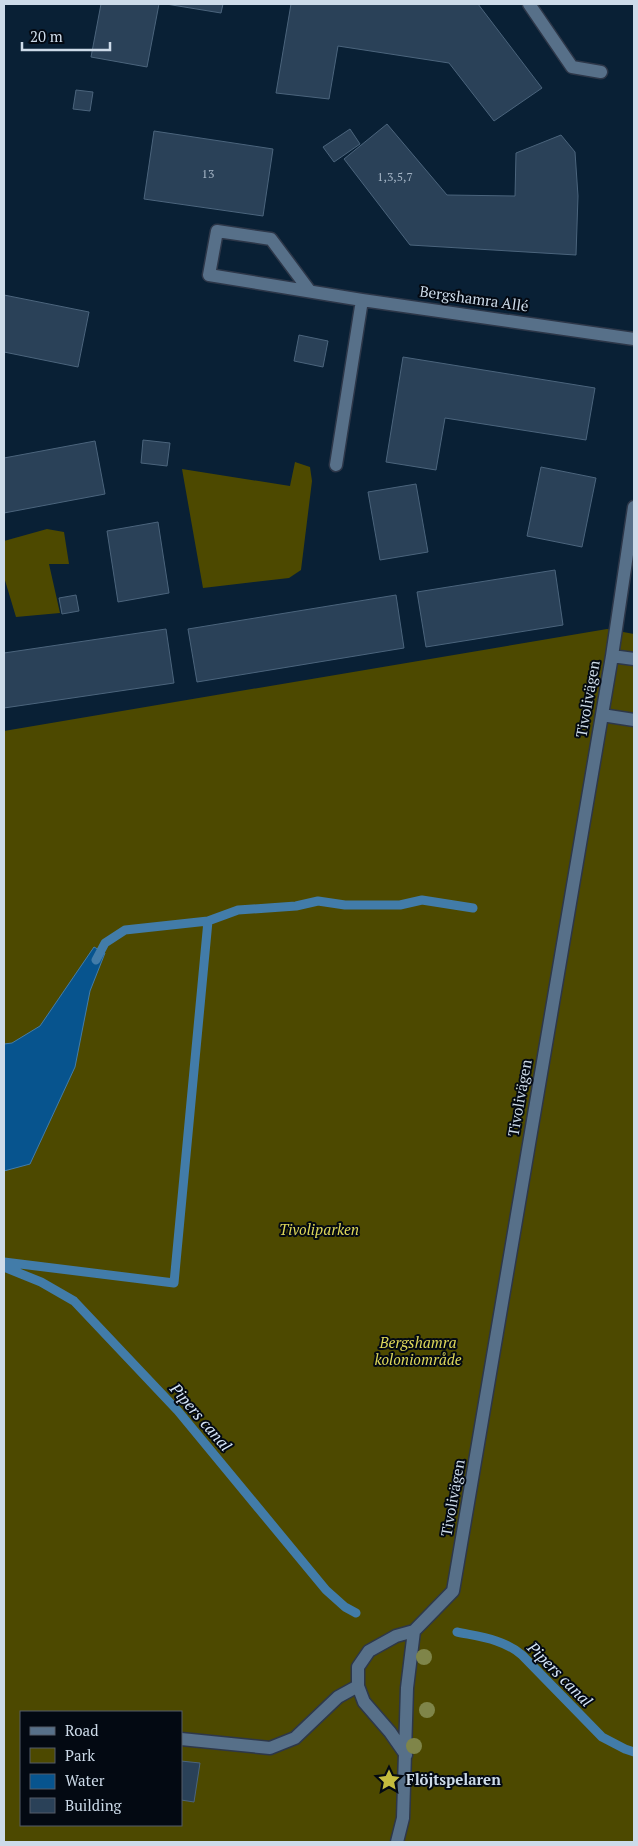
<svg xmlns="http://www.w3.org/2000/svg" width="638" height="1846" viewBox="0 0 638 1846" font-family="'PT Serif',serif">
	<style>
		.green { fill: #4d4900; fill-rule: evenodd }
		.water { fill: #07548e; stroke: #427ca9 }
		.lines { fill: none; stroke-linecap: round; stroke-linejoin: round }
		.stream { stroke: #427ca9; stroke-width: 9 }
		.building { fill: #2a4158; stroke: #4b647c }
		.minor-casing { stroke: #2d3749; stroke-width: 15 }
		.minor { stroke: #577089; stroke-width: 12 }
		.tree { fill: #7f8549 }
		.labels { text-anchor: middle; stroke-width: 4; stroke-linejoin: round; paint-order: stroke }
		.number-label { font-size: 12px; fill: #a4b4c5 }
		.street-label { font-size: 15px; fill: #cddbe9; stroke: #030912 }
		.park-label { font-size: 15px; font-style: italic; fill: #dfd85a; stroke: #030912 }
		.poi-label { font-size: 15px; font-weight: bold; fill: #cddbe9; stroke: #030912; text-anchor: start }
		.water-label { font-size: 16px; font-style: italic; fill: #d5e5f7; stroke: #030912 }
	</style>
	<rect width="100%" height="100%" fill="#092035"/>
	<path class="green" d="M 295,462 L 310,467 L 312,481 L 301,570 L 289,578 L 203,588 L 182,469 L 290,486 Z
		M 47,529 L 64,532 L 69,564 L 49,564 L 60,613 L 16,617 L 4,577 L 4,541 Z
		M 607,629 L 634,634 L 634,1842 L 4,1842 L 4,731 ZM 21,1712 L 181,1712 L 181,1825 L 21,1825 Z"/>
	<path class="water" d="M 94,947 L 105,953 L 90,991 L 75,1067 L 30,1164 L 4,1171 L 4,1044 L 12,1043 L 40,1026 Z"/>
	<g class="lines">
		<path class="stream" d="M 96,960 L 105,943 L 125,930 L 208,921 L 238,910 L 296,906 L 318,901 L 345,905 L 400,905 L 422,900 L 473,908
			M 4,1262 L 174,1283 L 208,921
			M 4,1267 L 41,1282 L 74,1301 L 178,1411 L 326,1590 L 345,1607 L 356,1613
			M 457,1632 C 481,1637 503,1639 522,1655 L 602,1737 L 625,1749 L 634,1752"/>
	</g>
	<path class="building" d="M 101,4 L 159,4 L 147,67 L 91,57 Z
		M 166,4 L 223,4 L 221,13 Z
		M 291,4 L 478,4 L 542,88 L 494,121 L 449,63 L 338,46 L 329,99 L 276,93 Z
		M 76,90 L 93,92 L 90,111 L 73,109 Z
		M 387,124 L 447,195 L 515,196 L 516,153 L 561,135 L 575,152 L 578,196 L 576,255 L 410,245 L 344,159 Z
		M 350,129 L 360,144 L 334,162 L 323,147 Z
		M 154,131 L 273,149 L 263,216 L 144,199 Z
		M 4,295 L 89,312 L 78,367 L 4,352 Z
		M 299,335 L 328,341 L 323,367 L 294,361 Z
		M 403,357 L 595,388 L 586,440 L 445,418 L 436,470 L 386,462 Z
		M 143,440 L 170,443 L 167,466 L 141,463 Z
		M 95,441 L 105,494 L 4,513 L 4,458 Z
		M 541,467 L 596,478 L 582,547 L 527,536 Z
		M 416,484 L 428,552 L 380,560 L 368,492 Z
		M 158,522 L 169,593 L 118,602 L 107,531 Z
		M 555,570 L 563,625 L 426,647 L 417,592 Z
		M 76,595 L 79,611 L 62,614 L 59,598 Z
		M 396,595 L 404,648 L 197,682 L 188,629 Z
		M 166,629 L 174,683 L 4,708 L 4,653 Z
		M 181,1761 L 200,1763 L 194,1802 L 181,1800 Z"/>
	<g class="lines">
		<defs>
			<path id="minor" d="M 529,4 L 572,67 L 601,72
				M 309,290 L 271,239 L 217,231 L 209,275 L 362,300 L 634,339
				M 336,465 L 362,300
				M 612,656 L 634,659
				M 602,715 L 634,720
				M 181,1739 L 270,1748 L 295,1738 L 338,1697 L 358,1686
				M 406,1755 L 390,1732 L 364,1702 L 358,1686 L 358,1667 L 369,1651 L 396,1636 L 414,1631 L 453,1591 L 612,656 L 634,507
				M 397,1842 L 403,1818 L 407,1688 L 414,1631"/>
		</defs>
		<use href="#minor" class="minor-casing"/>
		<use href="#minor" class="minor"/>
	</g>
	<g class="tree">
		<circle cx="424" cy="1657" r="8"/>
		<circle cx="427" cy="1710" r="8"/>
		<circle cx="414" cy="1746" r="8"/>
	</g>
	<defs>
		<symbol id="sight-bare" viewBox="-9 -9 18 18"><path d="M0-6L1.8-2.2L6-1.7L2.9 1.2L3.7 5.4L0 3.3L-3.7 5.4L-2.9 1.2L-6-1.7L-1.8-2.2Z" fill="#c4bc3e" stroke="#030912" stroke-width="2.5" paint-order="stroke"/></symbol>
	</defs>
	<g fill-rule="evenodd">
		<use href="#sight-bare" x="373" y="1764" width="32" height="32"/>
	</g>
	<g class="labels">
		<g class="number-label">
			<text x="208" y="178">13</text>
			<text x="395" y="181">1,3,5,7</text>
		</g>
		<g class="street-label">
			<text transform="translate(474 299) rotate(8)" y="5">Bergshamra Allé</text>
			<text transform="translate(588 699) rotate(-80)" y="5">Tivolivägen</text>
			<text transform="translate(520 1098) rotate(-80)" y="5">Tivolivägen</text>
			<text transform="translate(453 1498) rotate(-80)" y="5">Tivolivägen</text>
		</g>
		<g class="park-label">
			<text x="319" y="1235">Tivoliparken</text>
			<text x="418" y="1348">Bergshamra<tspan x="418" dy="17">koloniområde</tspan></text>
		</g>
		<g class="poi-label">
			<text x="406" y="1785">Flöjtspelaren</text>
		</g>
		<g class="water-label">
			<text transform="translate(201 1417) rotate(49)" y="6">Pipers canal</text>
			<text transform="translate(560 1674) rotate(45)" y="6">Pipers canal</text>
		</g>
	</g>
	<rect width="638" height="1846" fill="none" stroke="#cddbe9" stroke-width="10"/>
	<rect x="20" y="1711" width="162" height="115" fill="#030912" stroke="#545d68"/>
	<rect x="30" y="1727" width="25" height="8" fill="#577089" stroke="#545d68"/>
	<text x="65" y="1736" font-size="15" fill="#cddbe9">Road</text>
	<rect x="30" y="1748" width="25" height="15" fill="#4d4900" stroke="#545d68"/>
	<text x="65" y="1761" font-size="15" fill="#cddbe9">Park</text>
	<rect x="30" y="1774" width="25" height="15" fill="#07548e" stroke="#545d68"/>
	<text x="65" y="1786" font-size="15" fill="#cddbe9">Water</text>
	<rect x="30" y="1798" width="25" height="15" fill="#2a4158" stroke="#545d68"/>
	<text x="65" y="1811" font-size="15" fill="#cddbe9">Building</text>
	<path d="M22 42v8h88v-8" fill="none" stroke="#cddbe9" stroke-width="2.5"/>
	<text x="30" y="42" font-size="15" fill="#cddbe9" stroke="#030912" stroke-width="4" paint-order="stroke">20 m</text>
</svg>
